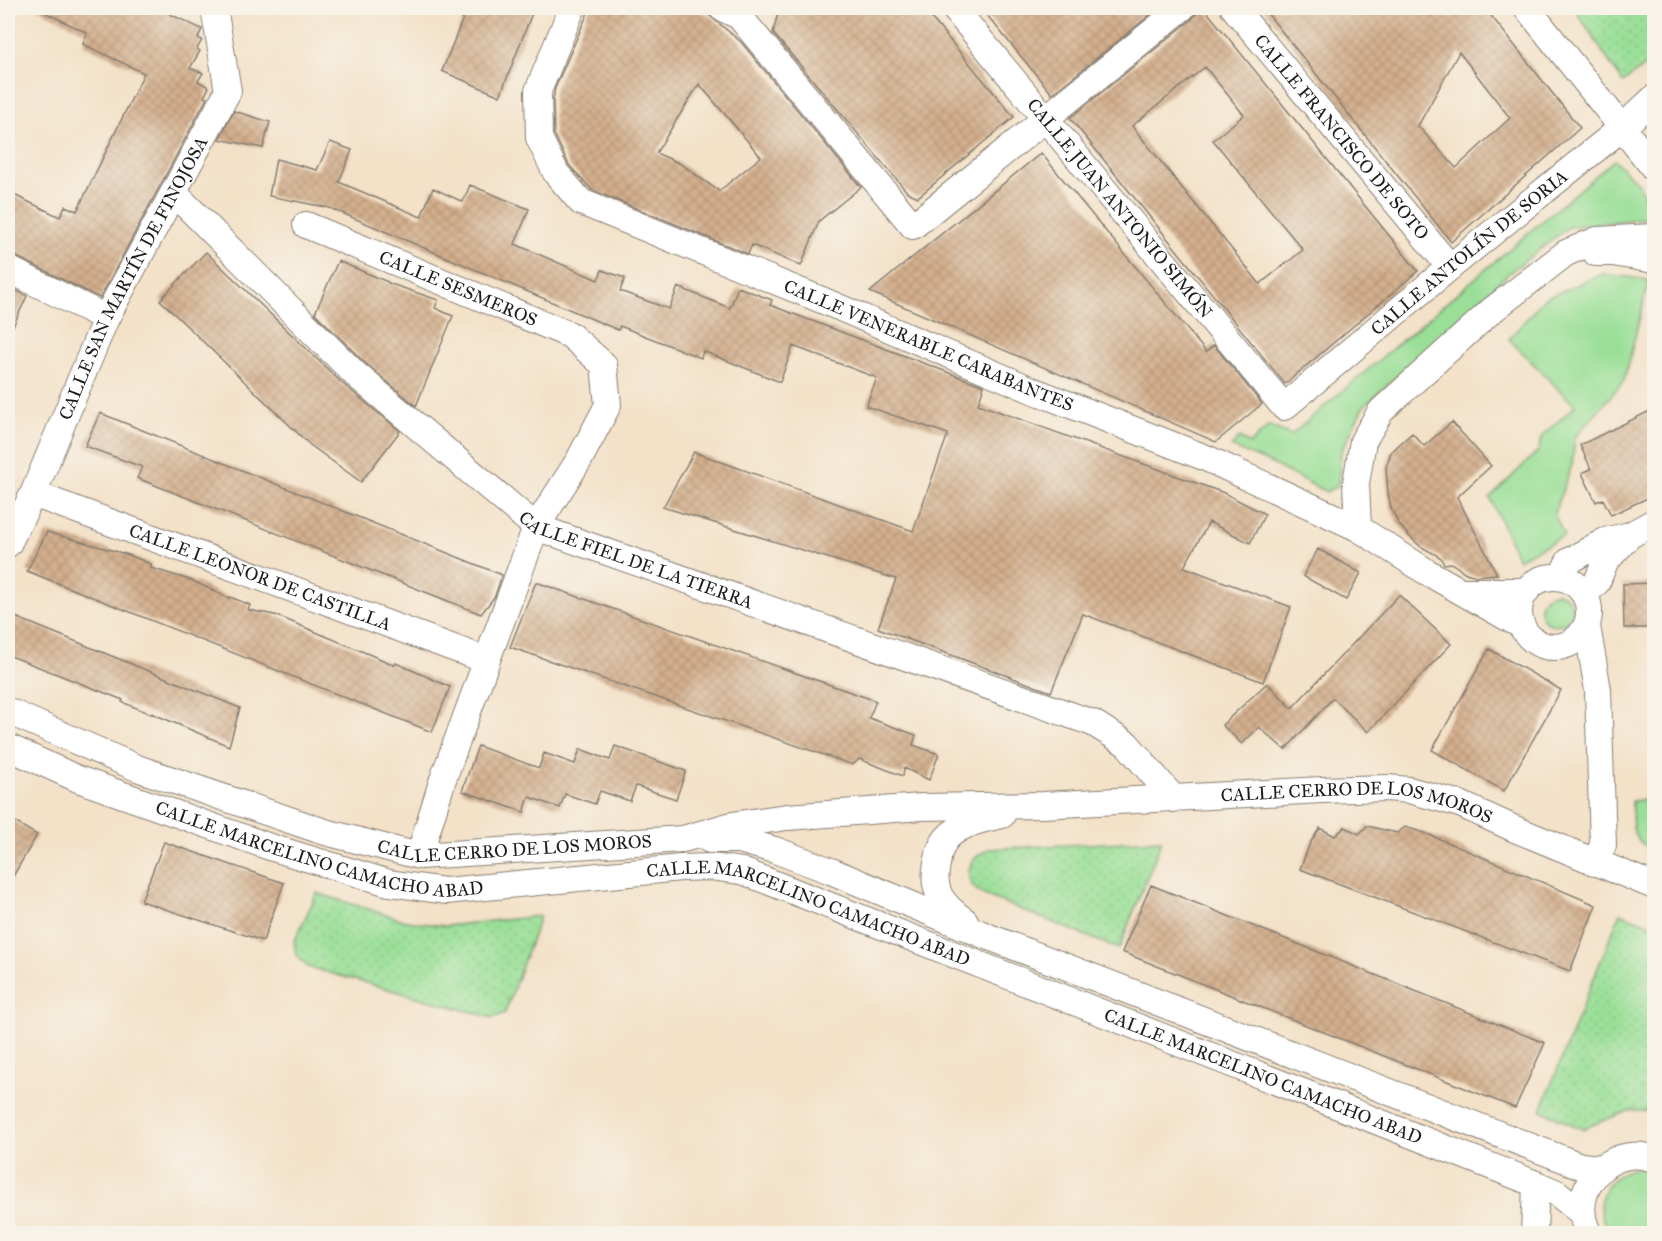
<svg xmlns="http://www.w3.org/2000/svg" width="1662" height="1241" viewBox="0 0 1662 1241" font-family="'IM FELL Great Primer',serif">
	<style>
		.green { fill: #9adf97; stroke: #5b7e5a; stroke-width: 1.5 }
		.park { fill: url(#park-dots); stroke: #5b7e5a; stroke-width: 1.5 }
		.building { fill: url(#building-cross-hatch); fill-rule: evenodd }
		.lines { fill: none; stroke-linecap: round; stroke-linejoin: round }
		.street-casing { stroke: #887e72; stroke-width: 28 }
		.street { stroke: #fff; stroke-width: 26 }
		.labels { text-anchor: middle; stroke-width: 5; stroke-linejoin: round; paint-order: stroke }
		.street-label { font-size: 18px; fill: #1c1c1c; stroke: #f7f3e8 }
	</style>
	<defs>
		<pattern id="park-dots" width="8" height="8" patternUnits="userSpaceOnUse" patternTransform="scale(1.5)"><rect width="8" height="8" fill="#9adf97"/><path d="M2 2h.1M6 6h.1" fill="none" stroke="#84bf82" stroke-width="1.8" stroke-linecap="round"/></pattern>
		<pattern id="building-cross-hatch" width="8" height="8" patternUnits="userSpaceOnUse" patternTransform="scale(1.5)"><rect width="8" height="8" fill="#d3af8d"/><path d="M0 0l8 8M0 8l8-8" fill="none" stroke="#b59679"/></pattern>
	</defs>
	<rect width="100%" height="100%" fill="#f7f3e8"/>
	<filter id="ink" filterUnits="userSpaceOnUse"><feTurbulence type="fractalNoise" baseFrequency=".0167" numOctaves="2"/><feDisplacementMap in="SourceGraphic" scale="12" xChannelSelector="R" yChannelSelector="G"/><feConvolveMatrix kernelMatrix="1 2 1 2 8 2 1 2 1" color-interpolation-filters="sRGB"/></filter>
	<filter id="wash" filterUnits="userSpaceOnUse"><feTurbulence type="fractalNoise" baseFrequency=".008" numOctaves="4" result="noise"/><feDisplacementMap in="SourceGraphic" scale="24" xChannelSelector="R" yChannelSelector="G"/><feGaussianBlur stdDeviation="1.35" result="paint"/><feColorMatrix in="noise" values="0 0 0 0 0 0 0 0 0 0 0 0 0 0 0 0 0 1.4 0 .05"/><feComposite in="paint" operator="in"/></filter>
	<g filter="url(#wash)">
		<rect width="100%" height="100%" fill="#f3e1c8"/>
		<path class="green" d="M 1614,160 L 1637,182 L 1654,214 L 1654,217 L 1569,227 L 1509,273 L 1363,407 L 1341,452 L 1338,486 L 1326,492 L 1268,462 L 1231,447 L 1239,438 L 1250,444 L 1269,426 L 1291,435 Z
			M 1603,274 L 1649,280 L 1624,381 L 1575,437 L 1572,465 L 1554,513 L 1564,536 L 1518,559 L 1490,498 L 1538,451 L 1543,435 L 1575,406 L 1509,339 L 1545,298 Z
			M1540 609a16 16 0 1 1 32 0a16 16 0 1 1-32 0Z
			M 1654,799 L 1654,850 C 1628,840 1633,825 1632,801 Z
			M 1631,1169 L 1643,1169 L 1654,1173 L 1654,1233 L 1612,1233 C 1589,1209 1602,1180 1631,1169 Z"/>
		<path class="park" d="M 1574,8 L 1654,8 L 1654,58 L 1623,83 Z
			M 1162,840 L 1119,949 L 982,894 C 960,880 967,859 989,849 Z
			M 317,893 L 406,921 L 445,926 L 540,916 L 505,1013 L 493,1018 L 308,967 L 296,955 L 294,942 Z
			M 1620,913 L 1654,926 L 1654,1109 L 1652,1112 L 1631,1110 L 1582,1129 L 1541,1110 Z"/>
		<g id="blocks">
			<path class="building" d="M 36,8 L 157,8 L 202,29 L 198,38 L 202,40 L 197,49 L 200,51 L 190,68 L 203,73 L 198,81 L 209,87 L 204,97 L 207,98 L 100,298 L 15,256 L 8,254 L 8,192 L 60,217 L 65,206 L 77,211 L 144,73 L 83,44 L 87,33 Z
				M 467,8 L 534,8 L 500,96 L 442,71 Z
				M 590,8 L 692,8 L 709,15 L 741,42 L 861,187 L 819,221 L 801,266 L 752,245 L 748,254 L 592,190 L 569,165 L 554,134 L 553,100 L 555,88 ZM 699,84 L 761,157 L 719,191 L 679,163 L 656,153 Z
				M 784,8 L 923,8 L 1014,117 L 918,197 L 907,192 L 773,33 L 778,13 Z
				M 981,8 L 1159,8 L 1052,94 Z
				M 1197,8 L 1204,8 L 1418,271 L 1285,384 L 1070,118 L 1191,20 L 1196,14 ZM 1205,67 L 1244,115 L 1213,140 L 1303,250 L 1260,284 L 1132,126 Z
				M 1263,8 L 1485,8 L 1580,128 L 1451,242 ZM 1459,52 L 1510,118 L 1456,168 L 1418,126 Z
				M 234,111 L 270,122 L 263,148 L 219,139 Z
				M 330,142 L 352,150 L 339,182 L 421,217 L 433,188 L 463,202 L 470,185 L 529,209 L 515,244 L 598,280 L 602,270 L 625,278 L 620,291 L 669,309 L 678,287 L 730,308 L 738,287 L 772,300 L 770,305 L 984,386 L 978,404 L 1224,493 L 1265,514 L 1250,543 L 1209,522 L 1184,567 L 1291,607 L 1263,682 L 1083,614 L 1051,692 L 878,628 L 896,579 L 663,507 L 694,452 L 913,531 L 948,434 L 866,406 L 877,378 L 793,346 L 780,382 L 703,351 L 701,358 L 620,326 L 618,330 L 330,208 L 269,196 L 276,159 L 317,170 Z
				M 1041,153 L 1206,352 L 1214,345 L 1262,404 L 1216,442 L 870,292 Z
				M 206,252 L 343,384 L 400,431 L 361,482 L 310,445 L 160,300 Z
				M 338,261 L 388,282 L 388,283 L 438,300 L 435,308 L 453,316 L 416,406 L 364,362 L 315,313 Z
				M 8,286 L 27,296 L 8,337 Z
				M 1654,409 L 1654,495 L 1611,515 L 1603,499 L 1596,502 L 1582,473 L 1591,469 L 1580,445 Z
				M 100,413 L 502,575 L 495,596 L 481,614 L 137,478 L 142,467 L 85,446 Z
				M 1452,422 L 1491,466 L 1457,497 L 1497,574 L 1476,576 L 1466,573 L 1451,563 L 1444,564 L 1440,557 L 1420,546 L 1409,536 L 1398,523 L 1391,508 L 1388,493 L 1386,467 L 1391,452 L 1412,433 L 1424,446 Z
				M 47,532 L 129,555 L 151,564 L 151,568 L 193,581 L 229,598 L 230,597 L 250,605 L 248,610 L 275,615 L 395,665 L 396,663 L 450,687 L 432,732 L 27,571 Z
				M 1318,549 L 1361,573 L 1346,600 L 1303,576 Z
				M 536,582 L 876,701 L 869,718 L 916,735 L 913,745 L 939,754 L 929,780 L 904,768 L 903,776 L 859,759 L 853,765 L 510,647 Z
				M 1654,583 L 1654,628 L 1624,628 L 1623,584 Z
				M 1399,595 L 1451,644 L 1368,732 L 1333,698 L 1285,750 L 1259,727 L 1242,744 L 1222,725 L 1267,683 L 1292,708 Z
				M 8,614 L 240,708 L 229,746 L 151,713 L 151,714 L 122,702 L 123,700 L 8,655 Z
				M 1489,649 L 1561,690 L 1504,791 L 1432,750 Z
				M 478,746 L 539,768 L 544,753 L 575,764 L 580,749 L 610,760 L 615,746 L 686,771 L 676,799 L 636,786 L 630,801 L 600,791 L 595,804 L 565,794 L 560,808 L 529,797 L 524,812 L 462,791 Z
				M 8,818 L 37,835 L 8,885 Z
				M 1367,826 L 1397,833 L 1405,827 L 1425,833 L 1596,905 L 1570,971 L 1300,869 L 1310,843 L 1320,828 L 1335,836 L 1345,827 L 1359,834 Z
				M 164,842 L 284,883 L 263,941 L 141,901 Z
				M 1151,885 L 1545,1043 L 1515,1108 L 1122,952 Z"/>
		</g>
	</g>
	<g filter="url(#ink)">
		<use href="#blocks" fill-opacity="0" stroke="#887e72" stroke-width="1.5"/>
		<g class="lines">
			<defs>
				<g id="street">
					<path id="s1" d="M 572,8 L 538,91 L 539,138 L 556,173 L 581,202 L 824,301 L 1032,390 L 1206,458 L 1358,528 L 1427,572 L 1522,626"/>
					<path d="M 722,8 L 739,16 L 913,226 L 1182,8"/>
					<path id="s2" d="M 954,8 L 1284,407 L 1450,267 L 1623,127 L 1654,98"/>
					<path id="s3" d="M 1234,8 L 1450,267"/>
					<path d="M 1527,8 L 1654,168"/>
					<path id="s4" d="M 174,193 L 354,373 L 536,527 L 1093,723 L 1127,744 L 1174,799"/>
					<path id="s5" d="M 306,225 L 570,335 L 604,365 L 608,405 L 579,460 L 536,527 L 443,779 L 419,856"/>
					<path d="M 1596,253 L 1613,253 L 1654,260"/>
					<path d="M 8,269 L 106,318"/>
					<path id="s6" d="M 33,494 L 486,660"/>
					<path d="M 1358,528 L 1356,483 L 1363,441 L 1381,411 L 1491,311 L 1566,253 L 1597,240 L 1654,237"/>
					<path id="s7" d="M 8,544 L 33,494 L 106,318 L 228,91 L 214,8"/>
					<path d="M 1561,577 L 1569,561 L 1605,541 L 1630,535 L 1654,522"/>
					<circle cx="1554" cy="612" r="35"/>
					<path d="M 1463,591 L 1526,591"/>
					<path d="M 1585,594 L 1597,582 L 1605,562 L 1630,535"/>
					<path d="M 1587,626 L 1598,690 L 1603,845 L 1595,863"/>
					<path id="s8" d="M 8,711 L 137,768 L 325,832 L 419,856 L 683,839 L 732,825 L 787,817 L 922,807 L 1043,805 L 1322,790 L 1387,788 L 1409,790 L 1460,804 L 1515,829 L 1654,886"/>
					<path id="s9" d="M 8,747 L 78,779 L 270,847 L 389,883 L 446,891 L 681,868 L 711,867 L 742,871 L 1536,1184 L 1557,1193 L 1582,1213"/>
					<path d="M 710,840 L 739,840 L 775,850 L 831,871 L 984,935 L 1581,1166 L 1601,1168"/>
					<path d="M 965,921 C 941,904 930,890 938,859 C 939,852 942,844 947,838 C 959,824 984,819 1002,815"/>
					<path d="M 1534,1234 L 1536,1184"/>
					<path d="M 1589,1234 C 1565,1191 1610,1142 1654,1159"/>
				</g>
			</defs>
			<use href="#street" class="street-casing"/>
			<use href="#street" class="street"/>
		</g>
	</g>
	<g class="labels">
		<g class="street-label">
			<text dy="6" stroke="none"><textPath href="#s3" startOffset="168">CALLE FRANCISCO DE SOTO</textPath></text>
			<text dy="6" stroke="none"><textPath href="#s2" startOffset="260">CALLE JUAN ANTONIO SIMÓN</textPath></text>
			<text dy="6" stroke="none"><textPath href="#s2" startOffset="759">CALLE ANTOLÍN DE SORIA</textPath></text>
			<text dy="6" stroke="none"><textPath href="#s7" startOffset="294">CALLE SAN MARTÍN DE FINOJOSA</textPath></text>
			<text dy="6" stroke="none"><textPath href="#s5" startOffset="165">CALLE SESMEROS</textPath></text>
			<text dy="6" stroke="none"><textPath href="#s1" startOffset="590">CALLE VENERABLE CARABANTES</textPath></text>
			<text dy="6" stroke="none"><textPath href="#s4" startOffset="598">CALLE FIEL DE LA TIERRA</textPath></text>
			<text dy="6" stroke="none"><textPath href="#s6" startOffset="242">CALLE LEONOR DE CASTILLA</textPath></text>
			<text dy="6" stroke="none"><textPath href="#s8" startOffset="1380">CALLE CERRO DE LOS MOROS</textPath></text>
			<text dy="6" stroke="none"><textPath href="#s8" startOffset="532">CALLE CERRO DE LOS MOROS</textPath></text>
			<text dy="6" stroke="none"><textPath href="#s9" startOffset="330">CALLE MARCELINO CAMACHO ABAD</textPath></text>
			<text dy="6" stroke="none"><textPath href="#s9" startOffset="834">CALLE MARCELINO CAMACHO ABAD</textPath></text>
			<text dy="6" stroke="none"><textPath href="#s9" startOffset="1320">CALLE MARCELINO CAMACHO ABAD</textPath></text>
		</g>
	</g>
	<rect width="1662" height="1241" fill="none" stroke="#f7f3e8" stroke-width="30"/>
</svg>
